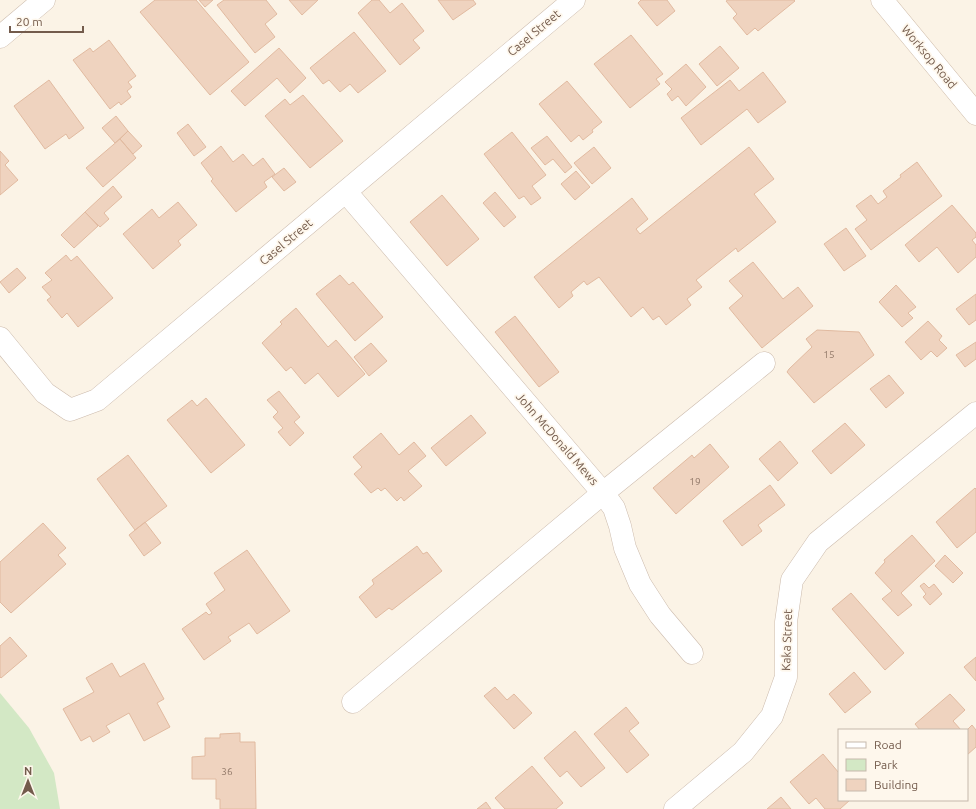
<svg xmlns="http://www.w3.org/2000/svg" width="976" height="809" viewBox="0 0 976 809" font-family="Ubuntu,sans-serif">
	<style>
		.green { fill: #d3e8c5 }
		.building { fill: #efd3bf; stroke: #e1baa0 }
		.lines { fill: none; stroke-linecap: round; stroke-linejoin: round }
		.street-casing { stroke: #ccbbad; stroke-width: 23 }
		.secondary-casing { stroke: #cfbcaa; stroke-width: 23 }
		.street { stroke: #fff; stroke-width: 22 }
		.secondary { stroke: #fff; stroke-width: 22 }
		.labels { text-anchor: middle; stroke-width: 3.5; stroke-linejoin: round; paint-order: stroke }
		.number-label { font-size: 10px; fill: #927969 }
		.street-label { font-size: 12px; fill: #735b4c; stroke: #fef7ec }
	</style>
	<rect width="100%" height="100%" fill="#fbf3e6"/>
	<path class="green" d="M 0,693 L 29,728 L 54,773 L 60,809 L 0,809 Z"/>
	<path class="building" d="M 155,0 L 196,0 L 249,62 L 210,95 L 140,12 Z
		M 199,0 L 213,0 L 205,7 Z
		M 224,0 L 266,0 L 277,14 L 265,24 L 275,37 L 255,53 L 217,5 Z
		M 289,0 L 318,0 L 302,15 Z
		M 372,0 L 379,0 L 390,13 L 402,3 L 424,31 L 413,40 L 420,48 L 400,65 L 358,13 Z
		M 438,0 L 473,0 L 476,4 L 453,20 Z
		M 641,0 L 667,0 L 675,11 L 657,26 L 638,3 Z
		M 728,0 L 794,0 L 795,1 L 758,31 L 755,28 L 747,35 L 733,18 L 737,14 L 726,1 Z
		M 354,32 L 386,71 L 358,93 L 350,84 L 340,92 L 329,80 L 323,84 L 310,68 Z
		M 631,35 L 663,74 L 656,79 L 660,84 L 630,108 L 594,64 Z
		M 109,40 L 136,76 L 128,82 L 132,87 L 127,91 L 131,97 L 121,105 L 119,102 L 110,109 L 73,60 L 90,48 L 93,52 Z
		M 720,46 L 739,68 L 717,86 L 699,64 Z
		M 279,48 L 306,78 L 290,93 L 277,78 L 245,106 L 231,91 Z
		M 686,64 L 706,87 L 686,106 L 678,96 L 672,101 L 667,94 L 672,89 L 665,82 Z
		M 763,72 L 786,102 L 758,123 L 747,109 L 701,145 L 681,118 L 730,80 L 739,91 Z
		M 49,80 L 84,128 L 69,139 L 66,134 L 45,149 L 14,106 Z
		M 567,81 L 602,122 L 592,130 L 593,132 L 583,140 L 579,135 L 571,142 L 539,104 Z
		M 303,95 L 343,141 L 310,168 L 265,116 L 285,99 L 290,105 Z
		M 116,116 L 128,131 L 115,143 L 102,128 Z
		M 188,124 L 206,147 L 194,156 L 177,133 Z
		M 128,131 L 142,146 L 133,154 L 120,139 Z
		M 512,132 L 546,175 L 532,186 L 541,198 L 531,205 L 524,196 L 519,199 L 484,154 Z
		M 547,136 L 572,167 L 565,173 L 553,159 L 545,165 L 531,148 Z
		M 120,139 L 136,158 L 103,187 L 86,168 Z
		M 221,146 L 233,162 L 243,154 L 253,166 L 263,158 L 275,174 L 264,182 L 267,187 L 236,212 L 211,181 L 213,179 L 201,163 Z
		M 594,147 L 611,168 L 592,184 L 574,163 Z
		M 749,147 L 774,179 L 754,194 L 776,222 L 738,252 L 736,248 L 696,280 L 702,287 L 687,299 L 691,305 L 666,325 L 659,316 L 653,320 L 643,307 L 631,317 L 599,277 L 587,285 L 584,281 L 571,292 L 573,296 L 559,308 L 534,277 L 632,198 L 648,219 L 636,229 L 640,234 Z
		M 0,151 L 9,161 L 5,165 L 18,180 L 0,195 Z
		M 917,162 L 942,196 L 871,250 L 855,229 L 867,220 L 856,206 L 871,195 L 878,204 L 887,197 L 883,191 L 901,177 L 900,175 Z
		M 284,168 L 296,182 L 284,191 L 272,177 Z
		M 576,171 L 590,187 L 575,200 L 561,184 Z
		M 113,186 L 122,197 L 104,213 L 109,219 L 100,227 L 85,212 Z
		M 495,192 L 516,217 L 504,227 L 483,203 Z
		M 442,195 L 479,239 L 447,266 L 410,222 Z
		M 178,202 L 197,225 L 178,241 L 181,245 L 153,269 L 123,234 L 152,209 L 159,218 Z
		M 952,205 L 976,233 L 976,237 L 972,240 L 976,245 L 976,257 L 958,273 L 937,247 L 919,262 L 905,245 Z
		M 85,212 L 98,226 L 74,248 L 61,235 Z
		M 846,228 L 866,256 L 844,271 L 824,244 Z
		M 66,255 L 71,261 L 77,256 L 113,298 L 78,327 L 67,313 L 62,318 L 47,300 L 51,297 L 42,287 L 52,280 L 45,273 Z
		M 753,262 L 783,299 L 798,287 L 813,306 L 762,348 L 729,308 L 743,296 L 729,281 Z
		M 17,268 L 26,278 L 9,293 L 0,282 Z
		M 340,275 L 349,285 L 353,282 L 383,317 L 355,341 L 316,294 Z
		M 896,285 L 916,307 L 908,313 L 913,318 L 902,327 L 879,302 Z
		M 976,294 L 976,320 L 969,325 L 956,309 Z
		M 296,308 L 328,347 L 336,340 L 365,374 L 338,397 L 318,373 L 305,384 L 291,367 L 286,371 L 262,343 L 282,324 L 280,322 Z
		M 515,316 L 559,372 L 539,387 L 495,332 Z
		M 928,321 L 942,336 L 939,340 L 947,348 L 937,357 L 931,351 L 921,360 L 905,342 Z
		M 817,330 L 859,332 L 874,355 L 814,403 L 787,372 L 789,369 L 812,347 L 806,339 Z
		M 976,342 L 976,359 L 965,367 L 956,355 Z
		M 371,343 L 387,361 L 369,376 L 354,357 Z
		M 889,375 L 904,393 L 886,408 L 870,389 Z
		M 279,391 L 300,417 L 294,422 L 304,433 L 290,446 L 278,432 L 283,428 L 273,417 L 278,412 L 267,400 Z
		M 206,398 L 245,445 L 211,473 L 167,420 L 192,400 L 197,406 Z
		M 471,415 L 486,433 L 446,466 L 431,448 Z
		M 845,423 L 865,445 L 831,474 L 812,451 Z
		M 381,433 L 399,455 L 414,442 L 426,456 L 408,471 L 422,486 L 404,501 L 401,497 L 397,501 L 385,488 L 381,491 L 378,488 L 371,493 L 354,474 L 362,467 L 353,457 Z
		M 780,441 L 798,463 L 778,481 L 759,459 Z
		M 710,444 L 729,467 L 676,514 L 653,488 L 692,455 L 694,458 Z
		M 128,455 L 167,506 L 135,530 L 97,479 Z
		M 770,485 L 785,505 L 758,525 L 762,531 L 742,546 L 723,521 Z
		M 975,488 L 976,489 L 976,532 L 957,548 L 936,522 Z
		M 145,522 L 161,543 L 144,556 L 129,535 Z
		M 43,523 L 66,548 L 58,555 L 66,564 L 11,613 L 0,602 L 0,562 Z
		M 912,535 L 935,561 L 901,593 L 912,605 L 898,616 L 882,599 L 892,591 L 875,573 L 885,562 L 884,560 Z
		M 417,546 L 423,554 L 427,552 L 442,571 L 392,610 L 389,608 L 376,618 L 359,597 L 374,584 L 372,580 Z
		M 247,550 L 290,611 L 257,634 L 249,623 L 228,637 L 231,641 L 204,660 L 182,629 L 206,612 L 209,615 L 212,613 L 206,604 L 225,590 L 214,573 Z
		M 945,555 L 963,573 L 953,583 L 935,566 Z
		M 924,583 L 929,588 L 934,584 L 942,594 L 930,605 L 923,597 L 926,594 L 920,586 Z
		M 851,593 L 904,653 L 885,670 L 832,609 Z
		M 10,637 L 27,656 L 1,678 L 0,677 L 0,646 Z
		M 976,657 L 976,681 L 964,667 Z
		M 112,663 L 120,677 L 144,663 L 164,699 L 157,703 L 170,727 L 144,741 L 129,713 L 106,726 L 110,732 L 93,742 L 90,736 L 81,741 L 63,709 L 94,692 L 86,678 Z
		M 854,672 L 871,692 L 845,713 L 829,694 Z
		M 495,687 L 507,700 L 514,694 L 532,713 L 514,729 L 484,696 Z
		M 950,694 L 965,710 L 953,721 L 961,730 L 920,730 L 915,724 Z
		M 626,707 L 639,723 L 629,731 L 649,755 L 627,773 L 594,734 Z
		M 972,725 L 976,730 L 976,747 L 967,755 L 967,730 Z
		M 575,731 L 605,768 L 581,787 L 567,771 L 560,777 L 544,758 Z
		M 240,733 L 240,742 L 255,742 L 256,809 L 220,809 L 220,799 L 216,799 L 216,779 L 192,779 L 192,757 L 205,756 L 205,738 L 220,738 L 220,734 Z
		M 823,754 L 839,773 L 839,800 L 850,800 L 840,809 L 825,809 L 816,798 L 809,804 L 790,782 Z
		M 532,766 L 563,803 L 556,809 L 505,809 L 495,798 Z
		M 781,797 L 791,809 L 767,809 Z
		M 486,802 L 491,809 L 477,809 Z"/>
	<g class="lines">
		<defs>
			<path id="street" d="M 0,37 L 44,0
				M 346,192 L 603,493 L 353,702
				M 0,338 L 45,393 L 70,410 L 97,400 L 574,0
				M 692,653 L 660,615 L 640,584 L 625,548 L 620,526 L 614,508 L 603,493 L 764,363
				M 675,809 L 743,752 L 772,716 L 786,677 L 786,622 L 792,580 L 818,542 L 976,413"/>
			<path id="secondary" d="M 882,0 L 976,114"/>
		</defs>
		<use href="#street" class="street-casing"/>
		<use href="#secondary" class="secondary-casing"/>
		<use href="#street" class="street"/>
		<use href="#secondary" class="secondary"/>
	</g>
	<g class="labels">
		<g class="number-label">
			<text x="829" y="358">15</text>
			<text x="695" y="485">19</text>
			<text x="227" y="775">36</text>
		</g>
		<g class="street-label">
			<text transform="translate(534 33) rotate(-40)" y="4">Casel Street</text>
			<text transform="translate(929 57) rotate(50)" y="4">Worksop Road</text>
			<text transform="translate(286 242) rotate(-40)" y="4">Casel Street</text>
			<text transform="translate(557 439) rotate(49)" y="4">John McDonald Mews</text>
			<text transform="translate(787 640) rotate(-88)" y="4">Kaka Street</text>
		</g>
	</g>
	<rect x="838" y="729" width="130" height="72" fill="#fef7ec" stroke="#c6b9ac"/>
	<rect x="846" y="742" width="20" height="6" fill="#ffffff" stroke="#c6b9ac"/>
	<text x="874" y="749" font-size="12" fill="#735b4c">Road</text>
	<rect x="846" y="759" width="20" height="12" fill="#d3e8c5" stroke="#c6b9ac"/>
	<text x="874" y="769" font-size="12" fill="#735b4c">Park</text>
	<rect x="846" y="779" width="20" height="12" fill="#efd3bf" stroke="#c6b9ac"/>
	<text x="874" y="789" font-size="12" fill="#735b4c">Building</text>
	<g transform="translate(28 781)" stroke="#fef7ec" stroke-width="3" paint-order="stroke">
	<path d="M0-3L7 15L0 10L-7 15Z" fill="#735b4c"/>
	<text y="-6" font-size="11" font-weight="bold" text-anchor="middle" fill="#735b4c">N</text>
	</g>
	<path d="M10 26v6h73v-6" fill="none" stroke="#735b4c" stroke-width="2"/>
	<text x="16" y="26" font-size="12" fill="#735b4c" stroke="#fef7ec" stroke-width="3" paint-order="stroke">20 m</text>
</svg>
